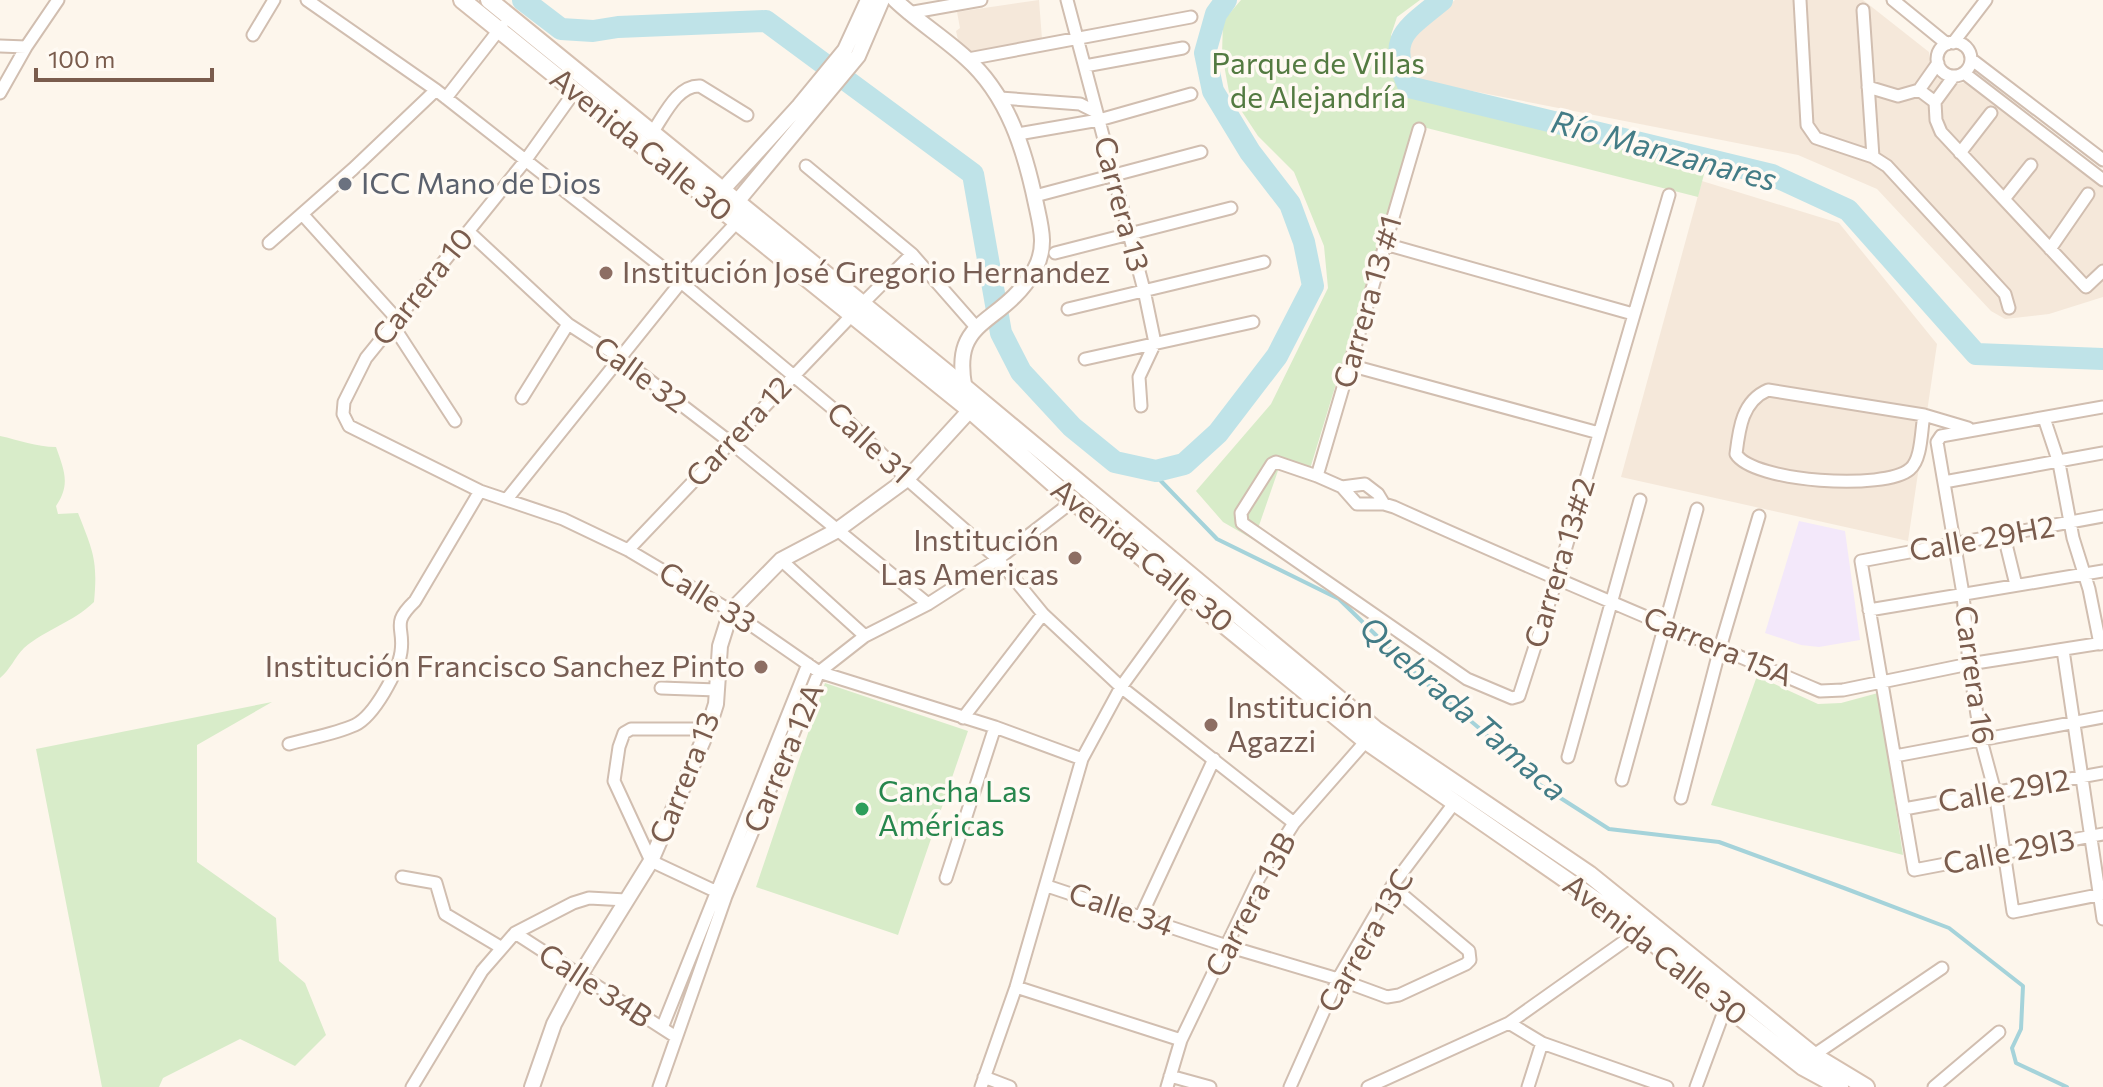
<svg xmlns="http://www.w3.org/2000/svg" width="2103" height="1087" viewBox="0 0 2103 1087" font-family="Commissioner,sans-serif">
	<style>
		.residential { fill: #f5e8da }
		.education { fill: #f3e8fa }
		.green { fill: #d8ecc9 }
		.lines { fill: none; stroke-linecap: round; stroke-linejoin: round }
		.stream { stroke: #a5d3da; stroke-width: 4 }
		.river { stroke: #bfe3e8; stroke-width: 22 }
		.minor-casing { stroke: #d1beb0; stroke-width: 15 }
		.tertiary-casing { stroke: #d1beb0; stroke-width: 18 }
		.secondary-casing { stroke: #d6c0b0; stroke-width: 20 }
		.minor { stroke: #fff; stroke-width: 11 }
		.tertiary { stroke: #fff; stroke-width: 14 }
		.secondary { stroke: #fff; stroke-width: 16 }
		.worship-dot { fill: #6b7280; stroke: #fffaf3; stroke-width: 3 }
		.education-dot { fill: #8d6e63; stroke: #fffaf3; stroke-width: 3 }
		.leisure-dot { fill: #2e9e5b; stroke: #fffaf3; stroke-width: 3 }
		.labels { text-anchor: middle; stroke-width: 7; stroke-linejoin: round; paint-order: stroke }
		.park-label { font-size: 30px; fill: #537a41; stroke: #fffaf3 }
		.street-label { font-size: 30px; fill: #7a5c4d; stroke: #fffaf3 }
		.worship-label { font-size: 30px; fill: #5b616d; stroke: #fffaf3; text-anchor: start }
		.education-label { font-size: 30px; fill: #785e54; stroke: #fffaf3; text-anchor: start }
		.leisure-label { font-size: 30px; fill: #27864d; stroke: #fffaf3; text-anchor: start }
		.water-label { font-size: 32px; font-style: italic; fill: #437c86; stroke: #fffaf3 }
	</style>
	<rect width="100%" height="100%" fill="#fdf6ec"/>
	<path class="residential" d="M 1039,0 L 1042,39 L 1040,41 L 970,53 L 958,40 L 956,31 L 960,28 L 957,12 Z
		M 1455,0 L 1863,0 L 1929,52 L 1931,68 L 1951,85 L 1968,82 L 2103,188 L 2103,297 L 2049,314 L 2005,319 L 1991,311 L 1877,189 L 1798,155 L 1421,81 L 1412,69 L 1408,41 L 1415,32 Z
		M 1702,181 L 1839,223 L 1937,344 L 1908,541 L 1621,477 Z"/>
	<path class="education" d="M 1799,521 L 1845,531 L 1860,640 L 1819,647 L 1801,645 L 1765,633 Z"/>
	<path class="green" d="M 1241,0 L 1420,0 L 1397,17 L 1391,35 L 1403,91 L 1707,163 L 1698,197 L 1415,125 L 1310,469 L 1281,462 L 1254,540 L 1223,522 L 1196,491 L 1271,404 L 1328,288 L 1324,246 L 1294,172 L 1258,136 L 1229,92 L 1222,54 L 1223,21 Z
		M 0,436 C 19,440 36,447 56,447 C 64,470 71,484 56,506 L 58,514 L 78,513 C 93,551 98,560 94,602 C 72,623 46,629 24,648 C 15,657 10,670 0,678 Z
		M 1757,676 L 1818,704 L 1841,703 L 1878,693 L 1903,855 L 1711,805 Z
		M 825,683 L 968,731 L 898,935 L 756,887 Z
		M 272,702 L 197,745 L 197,862 L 276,918 L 279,961 L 305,983 L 326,1035 L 295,1066 L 240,1039 L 163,1078 L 159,1087 L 102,1087 L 36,749 Z"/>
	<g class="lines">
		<path class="stream" d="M 1156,471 L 1160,480 L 1217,539 L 1339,599 L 1421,679 L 1479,728 L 1537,783 L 1609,829 L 1719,842 L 1844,888 L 1949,928 L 2023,986 L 2021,1029 L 2012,1048 L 2016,1063 L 2067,1087"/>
		<path class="river" d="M 523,0 L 561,29 L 593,31 L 618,27 L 766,21 L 973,174 L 1001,333 L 1021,372 L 1072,427 L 1115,462 L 1156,471 L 1184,464 L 1218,433 L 1277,356 L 1313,286 L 1304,242 L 1290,204 L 1250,152 L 1213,91 L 1205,53 L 1216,14 L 1226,0
			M 1442,0 C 1406,30 1386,37 1409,87 L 1772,175 L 1848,210 L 1976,354 L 2103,359"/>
		<defs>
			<path id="minor" d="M 307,0 L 436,90 L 681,282 L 849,422 L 907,479 L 998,559 L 1043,614 L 1121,687 L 1294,823
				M 1067,0 L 1144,290 L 1155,343 L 1139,377 L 1141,406
				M 1800,0 L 1807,125 L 1816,138 L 1873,157 L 1887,166 L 2005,294 L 2009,308
				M 1893,0 L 1947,44
				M 1863,10 L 1873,157
				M 908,13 L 981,0
				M 253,35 L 274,0
				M1937 59a17 17 0 1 1 34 0a17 17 0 1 1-34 0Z
				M 1953,43 L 1986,0
				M 0,46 L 26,47
				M 968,59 L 1191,17
				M 1971,59 L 2103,160
				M 1085,66 L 1183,48
				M 1964,73 L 2103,180
				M 1868,87 L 1898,96 L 1919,90 L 1935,102 L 1936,120 L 1941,132 L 2086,287 L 2103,271
				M 1919,90 L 1938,63
				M 575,91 L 525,161 L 366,358 L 344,402 L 343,414 L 349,426 L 480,491 L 563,519 L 628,550 L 731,611 L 819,672 L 995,727 L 1082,759
				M 0,93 L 26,47 L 58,0
				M 446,98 L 502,26
				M 1000,98 L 1080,104 L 1096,112
				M 1935,102 L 1954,76
				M 652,133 C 664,116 677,85 700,86 L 747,115
				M 1018,134 L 1099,120 L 1191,94
				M 1960,153 L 1991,113
				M 806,166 L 912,254 L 976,327
				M 1669,195 L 1557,578 L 1519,696 L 1512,698 L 1467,679 L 1242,523 L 1241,513 L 1272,464 L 1276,462 L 1317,476 L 1342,487 L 1357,504 L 1384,504 L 1394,507 C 1535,571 1678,630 1820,691 L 1843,690 L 1969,664 L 2103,643
				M 1035,196 L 1201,152
				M 2004,199 L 2031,165
				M 303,215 L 396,318
				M 469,232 L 568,324 L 619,357 L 730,442 L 928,604
				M 269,243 L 353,169 L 436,90
				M 1385,244 L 1633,314
				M 2050,249 L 2088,194
				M 1055,253 L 1231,208
				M 862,304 L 912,254
				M 1068,309 L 1264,262
				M 392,324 L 455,421
				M 1085,359 L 1253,322
				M 1349,365 L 1599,433
				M 522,398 L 568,324
				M 2103,407 L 1941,436 L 1937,442 L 1963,594 L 1969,664 L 1981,740 L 1995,792 L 2013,912 L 2103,894
				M 1924,415 C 1921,430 1922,459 1910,469 C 1885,491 1753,482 1736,454 C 1739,429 1742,401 1768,390 L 1924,415 L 1968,428
				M 2044,418 L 2059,463 L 2073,538 L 2089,589 L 2100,644
				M 1317,476 L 1419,129
				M 1944,482 L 2103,453
				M 1342,487 L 1365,484 L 1378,494 L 1384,504
				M 507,499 L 681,282 L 737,222
				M 2103,516 L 1861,561 L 1914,870 L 2103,834
				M 2004,536 L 2016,585
				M 628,550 L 851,316
				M 781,560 L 865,636
				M 1869,610 L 2103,571
				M 2063,650 L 2103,919
				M 661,688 L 717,690
				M 963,718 L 1043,614
				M 708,729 L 631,729 L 624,733 L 619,747 L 614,781 L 651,861 L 717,892
				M 289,744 C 310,738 335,734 355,725 C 374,716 398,672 401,652 C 405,626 390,625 415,601 L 480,491
				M 1895,756 L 2103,717
				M 1568,757 L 1640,500
				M 1622,780 L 1697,509
				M 1681,798 L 1720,648 L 1759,516
				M 1904,809 L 2103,773
				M 402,877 L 436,883 L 445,914 L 502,948
				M 946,878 L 995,727
				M 1047,886 L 1227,946 L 1338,979 L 1387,997 L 1399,995 L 1466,964 L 1470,960 L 1469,951 L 1392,886
				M 1141,916 L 1214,759
				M 515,933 L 676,1037
				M 1016,987 L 1181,1040
				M 1509,1023 L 1542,1043 L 1667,1087
				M 662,1028 L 808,664
				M 1811,1057 L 1942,968
				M 1170,1076 L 1210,1087
				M 984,1077 L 1010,1087
				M 412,1087 L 482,971 L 515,933 L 573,903 L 589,898 L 626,900
				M 659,1087 L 726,896 L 819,672 L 865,636 L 928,604 L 998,559 L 1073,501
				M 981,1087 L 1016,987 L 1082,759 L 1121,687 L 1190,592
				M 1167,1087 L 1181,1040 L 1259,878 L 1294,823 L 1366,741
				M 1290,1087 L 1338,979 L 1392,886 L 1455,802
				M 1368,1087 L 1509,1023 L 1643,928
				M 1528,1087 L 1542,1043
				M 1696,1087 L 1726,1006
				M 1934,1087 L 1999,1032"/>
			<path id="tertiary" d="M 715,198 L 799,106 L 845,50 L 868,0
				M 731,209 L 858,56 L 882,0
				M 532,1087 L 554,1024 L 579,977 L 651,861 L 708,729 L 716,704 L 720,646 L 731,611 L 781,560 L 836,531 L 907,479 L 970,410 C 941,312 999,333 1035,269 C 1047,247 1041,227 1036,204 C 1025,151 1008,95 966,58 C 943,37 917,21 895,0"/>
			<path id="secondary" d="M 462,0 L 970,410 L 1073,501 L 1366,741 L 1640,931 L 1726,1006 L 1803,1067 L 1840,1087
				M 489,0 L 963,386 L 1375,729 L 1589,874 L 1813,1055 L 1866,1087"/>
		</defs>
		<use href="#minor" class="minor-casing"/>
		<use href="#tertiary" class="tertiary-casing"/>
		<use href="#secondary" class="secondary-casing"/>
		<use href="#minor" class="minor"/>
		<use href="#tertiary" class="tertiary"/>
		<use href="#secondary" class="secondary"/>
	</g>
	<circle class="worship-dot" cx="345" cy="184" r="8"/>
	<g class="education-dot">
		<circle cx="606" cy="273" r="8"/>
		<circle cx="1075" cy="558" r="8"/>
		<circle cx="761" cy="667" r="8"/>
		<circle cx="1211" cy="725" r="8"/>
	</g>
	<circle class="leisure-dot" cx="862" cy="809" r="8"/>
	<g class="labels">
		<g class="park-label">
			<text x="1318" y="74">Parque de Villas<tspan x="1318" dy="34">de Alejandría</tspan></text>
		</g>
		<g class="street-label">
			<text transform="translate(641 145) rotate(39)" y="10">Avenida Calle 30</text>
			<text transform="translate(1121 204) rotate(75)" y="10">Carrera 13</text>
			<text transform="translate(423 287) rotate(-51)" y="10">Carrera 10</text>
			<text transform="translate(1368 302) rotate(-74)" y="10">Carrera 13 #1</text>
			<text transform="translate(640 375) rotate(36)" y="10">Calle 32</text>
			<text transform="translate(739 432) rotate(-47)" y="10">Carrera 12</text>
			<text transform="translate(869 443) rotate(43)" y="10">Calle 31</text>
			<text transform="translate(1982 539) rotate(-10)" y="10">Calle 29H2</text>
			<text transform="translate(1142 556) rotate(39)" y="10">Avenida Calle 30</text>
			<text transform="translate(1560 563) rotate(-73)" y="10">Carrera 13#2</text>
			<text transform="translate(707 598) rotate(32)" y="10">Calle 33</text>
			<text transform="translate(1718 647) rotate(23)" y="10">Carrera 15A</text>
			<text transform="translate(1974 675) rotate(82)" y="10">Carrera 16</text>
			<text transform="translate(784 758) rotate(-67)" y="10">Carrera 12A</text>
			<text transform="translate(685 778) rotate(-68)" y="10">Carrera 13</text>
			<text transform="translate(2004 791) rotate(-10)" y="10">Calle 29I2</text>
			<text transform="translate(2009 852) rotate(-11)" y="10">Calle 29I3</text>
			<text transform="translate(1251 905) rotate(-62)" y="10">Carrera 13B</text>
			<text transform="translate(1121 910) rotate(19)" y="10">Calle 34</text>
			<text transform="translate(1366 941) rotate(-60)" y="10">Carrera 13C</text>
			<text transform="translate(1655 950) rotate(38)" y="10">Avenida Calle 30</text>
			<text transform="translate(595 986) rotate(33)" y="10">Calle 34B</text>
		</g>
		<g class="worship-label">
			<text x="361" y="194">ICC Mano de Dios</text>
		</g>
		<g class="education-label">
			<text x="622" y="283">Institución José Gregorio Hernandez</text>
			<text x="1059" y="551" text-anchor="end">Institución<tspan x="1059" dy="34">Las Americas</tspan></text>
			<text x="745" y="677" text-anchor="end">Institución Francisco Sanchez Pinto</text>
			<text x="1227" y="718">Institución<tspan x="1227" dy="34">Agazzi</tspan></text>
		</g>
		<g class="leisure-label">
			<text x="878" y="802">Cancha Las<tspan x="878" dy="34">Américas</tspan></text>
		</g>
		<g class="water-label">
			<text transform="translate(1664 151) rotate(15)" y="11">Río Manzanares</text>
			<text transform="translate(1463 709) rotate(41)" y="11">Quebrada Tamaca</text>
		</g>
	</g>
	<path d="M36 68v12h176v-12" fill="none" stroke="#7a5c4d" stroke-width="4"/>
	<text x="48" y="68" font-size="24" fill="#7a5c4d" stroke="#fffaf3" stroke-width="6" paint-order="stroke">100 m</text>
</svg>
